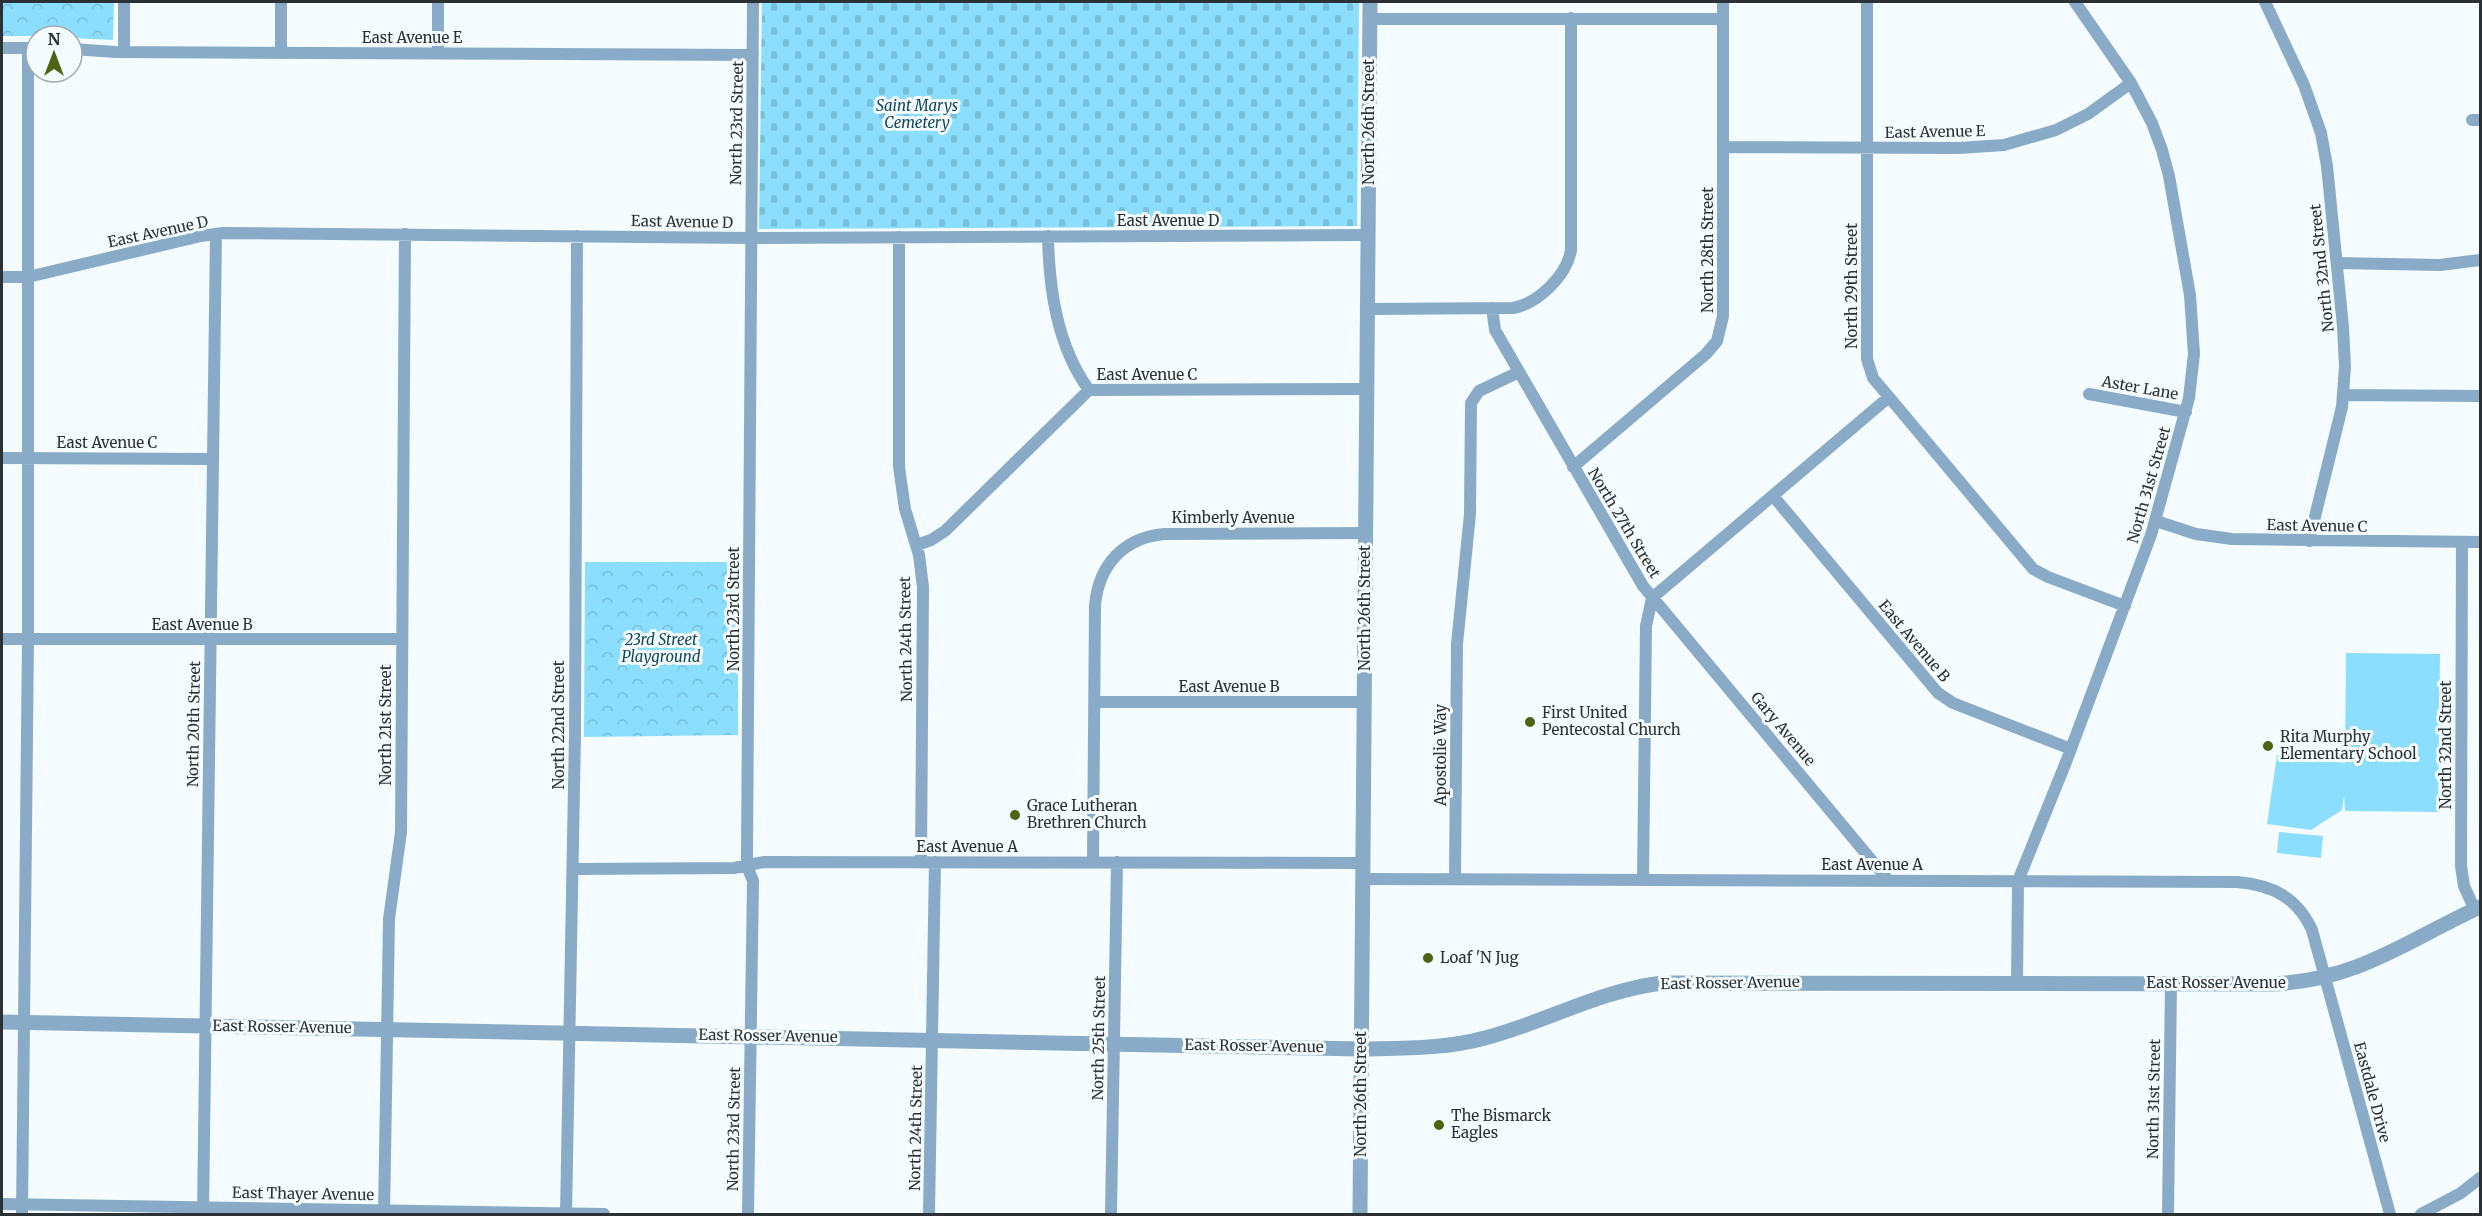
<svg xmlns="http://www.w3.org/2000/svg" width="2482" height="1216" viewBox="0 0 2482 1216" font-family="Merriweather,serif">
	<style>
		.green { fill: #8bdefe }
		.cemetery { fill: url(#cemetery-stones) }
		.park { fill: url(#park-crowns) }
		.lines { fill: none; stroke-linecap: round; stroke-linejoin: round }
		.minor { stroke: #89abc7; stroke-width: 12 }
		.tertiary { stroke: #89abc7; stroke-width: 15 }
		.poi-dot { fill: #4d6412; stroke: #f5fcff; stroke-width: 2 }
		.labels { text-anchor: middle; stroke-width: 6; stroke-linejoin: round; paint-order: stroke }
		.street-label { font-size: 15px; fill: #2b3134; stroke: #f5fcff }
		.park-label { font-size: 15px; font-style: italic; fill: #114758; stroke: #f5fcff }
		.poi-label { font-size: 15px; fill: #2b3134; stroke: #f5fcff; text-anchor: start }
	</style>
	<defs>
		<pattern id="cemetery-stones" width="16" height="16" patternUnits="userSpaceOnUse" patternTransform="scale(1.5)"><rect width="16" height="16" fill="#8bdefe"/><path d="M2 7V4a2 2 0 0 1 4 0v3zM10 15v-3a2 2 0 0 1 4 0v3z" fill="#78bfda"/></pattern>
		<pattern id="park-crowns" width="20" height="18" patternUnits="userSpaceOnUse" patternTransform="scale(1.5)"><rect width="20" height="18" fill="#8bdefe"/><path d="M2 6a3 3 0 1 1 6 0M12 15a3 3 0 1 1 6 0" fill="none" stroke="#78bfda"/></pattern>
	</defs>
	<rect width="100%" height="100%" fill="#f5fcff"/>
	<path class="green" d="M 2346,653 L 2440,654 L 2438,812 L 2345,811 L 2344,796 L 2342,810 L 2311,830 L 2267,824 L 2277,755 L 2345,763 Z
		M 2279,832 L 2323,836 L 2321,858 L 2277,853 Z"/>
	<path class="cemetery" d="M 762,2 L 1359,2 L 1357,226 L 759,229 Z"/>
	<path class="park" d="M 2,2 L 114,2 L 113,40 L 72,38 L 72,36 L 2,36 Z
		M 585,562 L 738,562 L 738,735 L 584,737 Z"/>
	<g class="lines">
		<path class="minor" d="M 281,2 L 281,53
			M 1867,2 L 1867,359 L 1873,378 L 1889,397 L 2033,569 L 2048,577 L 2125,606
			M 2265,2 L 2304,85 L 2321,133 L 2327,166 L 2343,327 L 2345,367 L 2342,407 L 2309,541
			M 1369,19 L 1723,19
			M 2,48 L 33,48
			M 72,49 L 116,52 L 753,55
			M 124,52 L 124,2
			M 438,53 L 438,2
			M 2472,120 L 2480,120
			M 1723,147 L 1959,148 L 2004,145 L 2056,130 L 2088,114 L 2131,83
			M 1048,236 C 1049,289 1057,346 1089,390
			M 899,237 L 899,467 L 905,509 L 919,555 L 923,587 L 921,862
			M 2337,263 L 2440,265 L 2480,260
			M 2,277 L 28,277 L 201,236 L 223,233 L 751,238 L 1367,235
			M 1492,308 L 1495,330 L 1643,586 L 1888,880
			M 1367,309 L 1513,308 C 1539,303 1567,275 1571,250 L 1571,18
			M 2089,394 L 2186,412
			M 2343,395 L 2480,396
			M 2,458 L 212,459
			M 1573,467 L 1706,354 L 1717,341 L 1723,316 L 1723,2
			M 1774,497 L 1938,693 L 1953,703 L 2071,749
			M 2156,521 L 2196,534 L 2232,539 L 2480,542
			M 2462,542 L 2461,866 L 2464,886 L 2475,910
			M 917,545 L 931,540 L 945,531 L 1089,390 L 1367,389
			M 2,639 L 402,639
			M 1095,702 L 1364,702
			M 1093,862 L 1095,605 C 1099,565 1123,538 1164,534 L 1365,533
			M 573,869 L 734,868 L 764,862 L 1362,863
			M 1362,879 L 2237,882 C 2272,885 2297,897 2312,930 L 2390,1214
			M 1455,879 L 1457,644 L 1470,514 L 1471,403 L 1479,391 L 1519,372
			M 1643,879 L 1646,626 L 1652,598 L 1889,397
			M 2017,983 L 2018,881 L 2066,762 L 2151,535 L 2189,398 L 2194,354 L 2190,295 L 2169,176 L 2162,150 L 2152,123 L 2131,83 L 2075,2
			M 2,1204 L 604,1214
			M 22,1214 L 28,639 L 28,48
			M 203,1214 L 216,234
			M 384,1214 L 389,919 L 401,832 L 405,234
			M 566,1214 L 575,734 L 577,236
			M 748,1214 L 753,881 L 747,866 L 747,853 L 753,2
			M 929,1214 L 935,862
			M 1111,1214 L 1117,862
			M 2168,1214 L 2171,983
			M 2421,1214 L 2461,1193 L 2480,1178"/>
		<path class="tertiary" d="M 2,1022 L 1361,1049 C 1403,1048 1445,1049 1485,1038 C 1546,1022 1598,991 1662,983 L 2274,984 C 2360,979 2406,941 2480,907
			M 1360,1214 L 1370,2"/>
	</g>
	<g class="poi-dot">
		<circle cx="1530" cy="722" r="6"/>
		<circle cx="2268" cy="746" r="6"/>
		<circle cx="1015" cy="815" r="6"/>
		<circle cx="1428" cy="958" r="6"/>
		<circle cx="1439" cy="1125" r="6"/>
	</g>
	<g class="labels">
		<g class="street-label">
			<text x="412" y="43">East Avenue E</text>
			<text transform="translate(1369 122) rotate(-90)" y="5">North 26th Street</text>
			<text transform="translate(737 123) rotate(-89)" y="5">North 23rd Street</text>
			<text transform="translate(1935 132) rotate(-1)" y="5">East Avenue E</text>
			<text x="1168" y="226">East Avenue D</text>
			<text transform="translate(682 222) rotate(1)" y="5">East Avenue D</text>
			<text transform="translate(158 232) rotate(-12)" y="5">East Avenue D</text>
			<text transform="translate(1708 250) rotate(-90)" y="5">North 28th Street</text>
			<text transform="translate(2322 268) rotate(-96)" y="5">North 32nd Street</text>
			<text transform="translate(1852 286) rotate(-90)" y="5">North 29th Street</text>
			<text x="1147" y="380">East Avenue C</text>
			<text transform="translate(2140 388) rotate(10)" y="5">Aster Lane</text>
			<text x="107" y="448">East Avenue C</text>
			<text transform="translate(2149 485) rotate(-74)" y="5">North 31st Street</text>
			<text x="1233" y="523">Kimberly Avenue</text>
			<text transform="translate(1624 523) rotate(59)" y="5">North 27th Street</text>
			<text transform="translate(2317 526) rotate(1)" y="5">East Avenue C</text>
			<text transform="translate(1365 608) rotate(-90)" y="5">North 26th Street</text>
			<text transform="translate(734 609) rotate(-90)" y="5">North 23rd Street</text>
			<text x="202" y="630">East Avenue B</text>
			<text transform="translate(906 639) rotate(-91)" y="5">North 24th Street</text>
			<text transform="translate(1914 641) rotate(50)" y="5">East Avenue B</text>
			<text x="1229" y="692">East Avenue B</text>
			<text transform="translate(194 724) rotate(-89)" y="5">North 20th Street</text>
			<text transform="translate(386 725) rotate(-90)" y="5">North 21st Street</text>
			<text transform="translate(559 725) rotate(-90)" y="5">North 22nd Street</text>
			<text transform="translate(1783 729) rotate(50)" y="5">Gary Avenue</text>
			<text transform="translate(2446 745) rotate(-90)" y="5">North 32nd Street</text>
			<text transform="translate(1441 755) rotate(-90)" y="5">Apostolie Way</text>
			<text x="967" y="852">East Avenue A</text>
			<text x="1872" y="870">East Avenue A</text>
			<text transform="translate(1730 983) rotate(-1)" y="5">East Rosser Avenue</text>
			<text x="2216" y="988">East Rosser Avenue</text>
			<text transform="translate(282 1027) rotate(1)" y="5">East Rosser Avenue</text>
			<text transform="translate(768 1036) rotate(1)" y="5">East Rosser Avenue</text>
			<text transform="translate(1099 1038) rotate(-89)" y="5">North 25th Street</text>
			<text transform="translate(1254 1046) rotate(1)" y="5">East Rosser Avenue</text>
			<text transform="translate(2372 1092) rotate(75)" y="5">Eastdale Drive</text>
			<text transform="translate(1361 1094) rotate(-90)" y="5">North 26th Street</text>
			<text transform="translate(2154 1099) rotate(-89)" y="5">North 31st Street</text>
			<text transform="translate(916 1128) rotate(-89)" y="5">North 24th Street</text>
			<text transform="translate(734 1129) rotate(-89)" y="5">North 23rd Street</text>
			<text transform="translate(303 1194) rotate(1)" y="5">East Thayer Avenue</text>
		</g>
		<g class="park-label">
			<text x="917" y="111">Saint Marys<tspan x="917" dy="17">Cemetery</tspan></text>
			<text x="661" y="645">23rd Street<tspan x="661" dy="17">Playground</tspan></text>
		</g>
		<g class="poi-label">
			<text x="1542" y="718">First United<tspan x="1542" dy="17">Pentecostal Church</tspan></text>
			<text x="2280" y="742">Rita Murphy<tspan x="2280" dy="17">Elementary School</tspan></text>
			<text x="1027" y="811">Grace Lutheran<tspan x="1027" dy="17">Brethren Church</tspan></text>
			<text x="1440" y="963">Loaf 'N Jug</text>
			<text x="1451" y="1121">The Bismarck<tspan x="1451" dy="17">Eagles</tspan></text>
		</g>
	</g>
	<rect width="2482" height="1216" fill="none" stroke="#2b3134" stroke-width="6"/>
	<g transform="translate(54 54)"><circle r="28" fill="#f5fcff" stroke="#a4abae" stroke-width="1.5"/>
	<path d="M0-4.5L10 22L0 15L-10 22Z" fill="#4d6412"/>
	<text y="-9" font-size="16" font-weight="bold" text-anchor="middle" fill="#2b3134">N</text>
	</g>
</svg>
